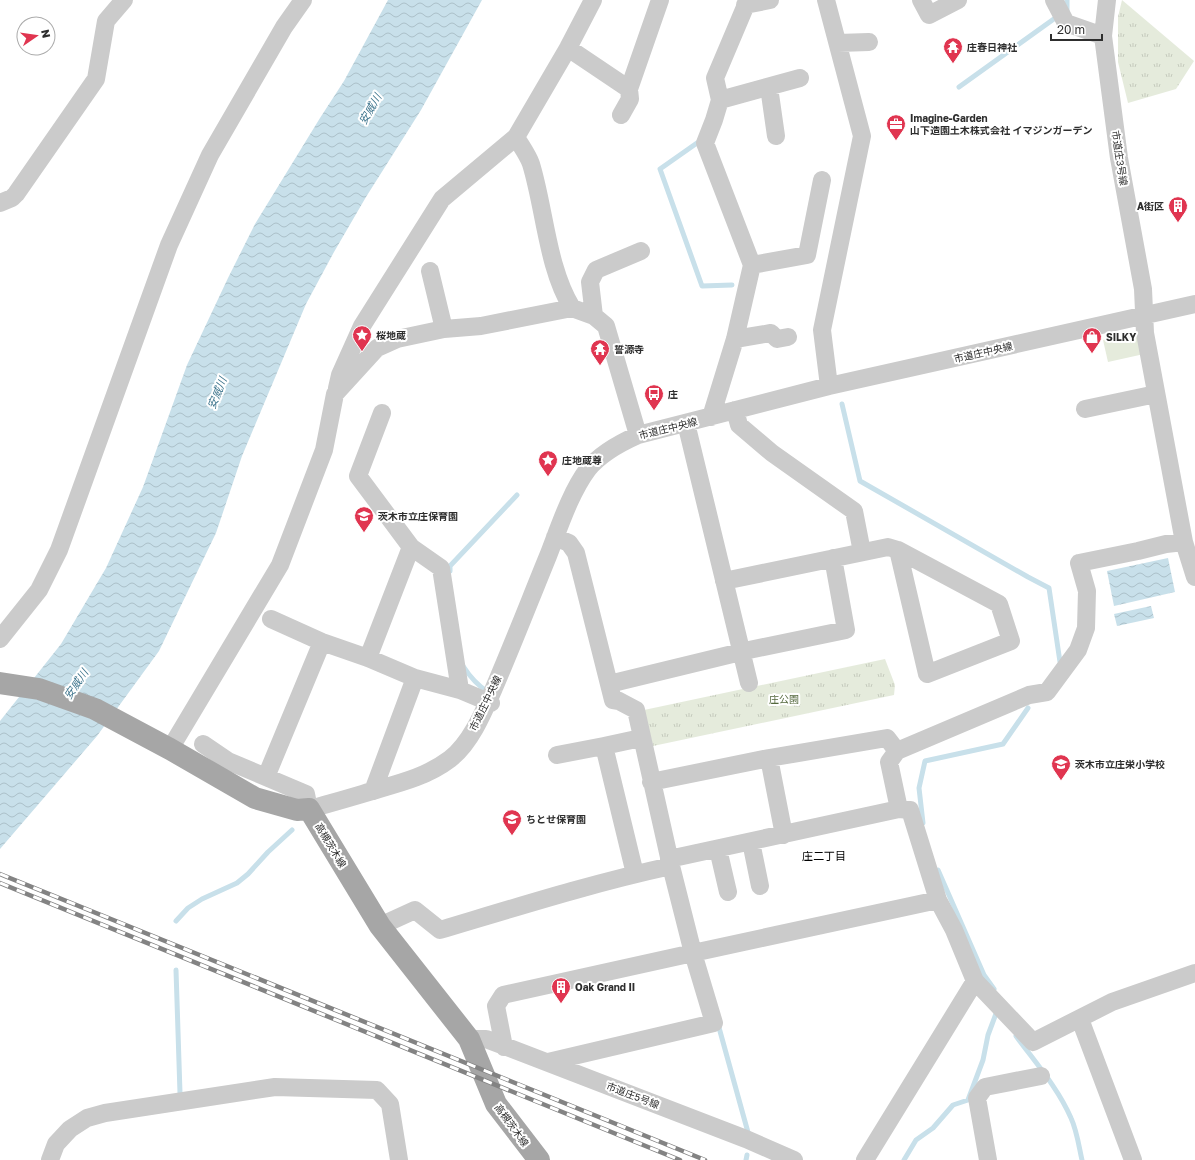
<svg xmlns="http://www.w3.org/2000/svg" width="1195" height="1160" viewBox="0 0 1195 1160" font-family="'Golos Text','Noto Sans JP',sans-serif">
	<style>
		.grass { fill: #e5ebdc }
		.park { fill: url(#park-tufts) }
		.water { fill: url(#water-waves) }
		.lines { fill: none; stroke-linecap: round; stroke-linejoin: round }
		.stream { stroke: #c8e0ea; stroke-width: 5 }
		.minor { stroke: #cbcbcb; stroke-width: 18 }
		.major { stroke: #a6a6a6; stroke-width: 22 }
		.rail-casing { stroke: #838383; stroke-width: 4.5 }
		.rail { stroke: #fff; stroke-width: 3; stroke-dasharray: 9; stroke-linecap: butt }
		.labels { text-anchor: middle; stroke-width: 4; stroke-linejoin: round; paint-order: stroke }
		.poi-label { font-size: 10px; font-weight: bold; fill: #2e2e2e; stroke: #fff; text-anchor: start }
		.street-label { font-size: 10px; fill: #2e2e2e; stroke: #fff }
		.park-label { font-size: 10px; fill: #54683d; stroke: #fff }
		.water-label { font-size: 11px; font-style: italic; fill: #3e758d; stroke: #fff }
		.neighbourhood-label { font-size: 11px; fill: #000; stroke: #fff }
	</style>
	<defs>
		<pattern id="park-tufts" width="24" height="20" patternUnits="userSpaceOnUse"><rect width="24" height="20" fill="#e5ebdc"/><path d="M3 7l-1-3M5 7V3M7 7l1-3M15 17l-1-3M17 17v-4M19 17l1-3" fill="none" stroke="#c5cabd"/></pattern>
		<pattern id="water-waves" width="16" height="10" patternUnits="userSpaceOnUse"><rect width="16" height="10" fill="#c8e0ea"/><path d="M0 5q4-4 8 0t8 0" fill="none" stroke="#acc0c9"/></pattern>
	</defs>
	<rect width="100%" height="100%" fill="#fff"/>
	<path class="grass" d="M 1139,332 L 1144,354 L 1108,362 L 1103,340 Z"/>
	<path class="park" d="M 1122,0 L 1194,61 L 1176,89 L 1128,103 L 1118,62 L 1118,17 Z
		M 885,659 L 895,685 L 894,695 L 653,746 L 644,710 Z"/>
	<path class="water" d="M 388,0 L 482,0 L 421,110 L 366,197 L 334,252 L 306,304 L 242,456 L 216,533 L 159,651 L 97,736 L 0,849 L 0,721 L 61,644 L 106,568 L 143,487 L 187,365 L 228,278 L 255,224 L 320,118 L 344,81 Z
		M 1168,558 L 1175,592 L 1114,606 L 1107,571 Z
		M 1151,606 L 1154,618 L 1117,626 L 1114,614 Z"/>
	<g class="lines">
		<path class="stream" d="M 1067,11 L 1067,0
			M 959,87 L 1058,16
			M 697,143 L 660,169 L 702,286 L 732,285
			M 842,404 L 860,481 L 1028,577 L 1049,588 L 1060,662
			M 450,571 L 450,566 L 517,495
			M 463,666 C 470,677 477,685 488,692
			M 923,823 L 919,788 L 925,761 L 1003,744 L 1028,708
			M 938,870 L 984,975 L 994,989
			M 176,921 L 188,908 L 202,899 L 237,883 L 248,874 L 268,852 L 292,830
			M 176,970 L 180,1093
			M 718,1024 L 749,1136
			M 1016,1036 C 1035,1062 1058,1088 1071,1118 C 1077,1131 1079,1147 1082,1160
			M 746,1160 L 747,1155
			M 904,1160 L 916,1140 L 933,1128 L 953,1105 L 968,1100 L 983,1060 L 988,1035 L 997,1011"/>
		<path class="minor" d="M 826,0 L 862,136 L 822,330 L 829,386
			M 921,0 L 929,15 L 958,0
			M 1054,0 L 1066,23 L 1103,36
			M 1107,0 L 1103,36 L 1119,158 L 1143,289 L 1145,333 L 1184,542 L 1195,577
			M 745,5 L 770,0
			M 838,43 L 869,42
			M 568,48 L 629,89 L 660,0
			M 769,87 L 776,136
			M 720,100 L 800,78
			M 621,115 L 630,99 L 629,89
			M 0,203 L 12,198 L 16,194 L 96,79 L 106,21 L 124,0
			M 752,265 L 807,255 L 822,180
			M 430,271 L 444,329
			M 572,308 C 547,267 545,210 531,164 C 528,155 521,146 516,137 L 568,48 L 593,0
			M 594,316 L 590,282 L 596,270 L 641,251
			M 735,339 L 771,333 L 777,339 L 788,337
			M 337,388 L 340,375 L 362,326 L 442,199 L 516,137
			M 1085,409 L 1156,394
			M 735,410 L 739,425 L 772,453 L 854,511 L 862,552
			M 382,413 L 358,476 L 411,547
			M 711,417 L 735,339 L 752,265 L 705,143 L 714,120 L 720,100 L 715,78 L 748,0
			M 686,423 L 749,683
			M 724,581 L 888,547 L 898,550 L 999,604 L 1011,641 L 927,674 L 898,550
			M 271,619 L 322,642 L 368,658 L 415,678 L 460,690 L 491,703
			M 0,639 L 39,590 L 59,550 L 169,245 L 210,155 L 284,27 L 303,0
			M 368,658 L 411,547 L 441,568 L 460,690
			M 609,684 L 749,650 L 846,630 L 833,558
			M 203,744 L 228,761 L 306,794 L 309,809 C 332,803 355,796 379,789 C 404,782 429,775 450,759 C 471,743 484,711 494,688 C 513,644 530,600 548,556 C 559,528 570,493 588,469 C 601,453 620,443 638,435 L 829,386 L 1195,304
			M 170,749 L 280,565 L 324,450 L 335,394 L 377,348 L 397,339 L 444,329 L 481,326 L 572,308 L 594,316 L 606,326 L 638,435
			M 557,755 L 604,746
			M 769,758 L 784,835
			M 266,777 L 322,642
			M 651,782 L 769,758 L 887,738 L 897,751
			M 373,791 L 415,678
			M 899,809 L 889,762 L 897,751 L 1029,695 L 1047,692 L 1078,650 L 1086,628 L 1087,591 L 1079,563 L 1138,551 L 1166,544 L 1184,542
			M 751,842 L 760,886
			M 718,849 L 728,892
			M 669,859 L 899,809 L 910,810 L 938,900 L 954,930 L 975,981 L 1033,1042 L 1112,1002 L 1195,973
			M 635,874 L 604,746 L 641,738
			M 380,926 L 415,910 L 440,930 C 517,907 593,883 671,866
			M 1080,1019 L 1133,1160
			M 469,1039 L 486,1039 L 746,1139 L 794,1160
			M 504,1047 L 496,1006 L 503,995 L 693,953 L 938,900
			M 548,1062 L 714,1023 L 693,953 L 671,866 L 636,710 L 619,701 L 613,700 L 576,553 L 569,543 L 555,537
			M 50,1160 L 56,1144 L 70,1129 L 87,1118 L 105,1113 L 275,1087 L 377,1090 L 390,1104 L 399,1160
			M 865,1160 L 975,981
			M 988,1160 L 977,1098 L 985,1087 L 1041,1076"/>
		<path class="major" d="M 0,683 L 39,689 L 95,709 L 170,749 L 255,798 L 297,810 L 309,809 L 380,926 L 469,1039 L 496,1104 L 539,1160"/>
		<defs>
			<path id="rail" d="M 0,874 L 705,1160
				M 0,883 L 680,1160"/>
		</defs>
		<use href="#rail" class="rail-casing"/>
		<use href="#rail" class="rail"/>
	</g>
	<defs>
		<symbol id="temple-pin" viewBox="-11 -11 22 30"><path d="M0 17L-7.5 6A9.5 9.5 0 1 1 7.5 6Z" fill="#e03550" stroke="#fff"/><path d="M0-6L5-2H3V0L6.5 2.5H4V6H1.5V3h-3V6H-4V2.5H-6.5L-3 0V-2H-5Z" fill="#fff"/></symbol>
		<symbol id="office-pin" viewBox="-11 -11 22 30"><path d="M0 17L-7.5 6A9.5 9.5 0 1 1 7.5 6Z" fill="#e03550" stroke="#fff"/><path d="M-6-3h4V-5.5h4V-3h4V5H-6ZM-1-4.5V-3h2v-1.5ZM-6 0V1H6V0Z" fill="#fff"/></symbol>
		<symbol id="building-pin" viewBox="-11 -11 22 30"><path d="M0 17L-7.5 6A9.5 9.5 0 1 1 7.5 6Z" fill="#e03550" stroke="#fff"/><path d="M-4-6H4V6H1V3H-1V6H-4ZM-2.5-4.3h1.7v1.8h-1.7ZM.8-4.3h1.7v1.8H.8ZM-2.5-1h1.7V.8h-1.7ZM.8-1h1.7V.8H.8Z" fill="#fff"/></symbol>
		<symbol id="sight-pin" viewBox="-11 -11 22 30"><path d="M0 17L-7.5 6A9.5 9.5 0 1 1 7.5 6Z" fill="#e03550" stroke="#fff"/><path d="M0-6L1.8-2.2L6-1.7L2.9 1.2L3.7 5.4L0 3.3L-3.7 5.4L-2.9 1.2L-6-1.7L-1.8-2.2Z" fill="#fff"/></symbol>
		<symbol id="shop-pin" viewBox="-11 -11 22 30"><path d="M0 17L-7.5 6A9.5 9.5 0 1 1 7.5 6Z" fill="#e03550" stroke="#fff"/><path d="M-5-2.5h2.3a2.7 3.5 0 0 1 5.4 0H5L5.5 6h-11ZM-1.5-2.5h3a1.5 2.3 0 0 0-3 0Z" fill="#fff"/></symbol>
		<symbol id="bus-pin" viewBox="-11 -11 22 30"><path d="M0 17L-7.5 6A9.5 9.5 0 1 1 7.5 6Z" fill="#e03550" stroke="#fff"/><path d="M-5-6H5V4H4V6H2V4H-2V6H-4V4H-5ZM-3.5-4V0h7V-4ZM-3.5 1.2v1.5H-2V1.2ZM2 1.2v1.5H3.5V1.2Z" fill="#fff"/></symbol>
		<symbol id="school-pin" viewBox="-11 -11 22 30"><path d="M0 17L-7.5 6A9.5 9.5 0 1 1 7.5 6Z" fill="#e03550" stroke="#fff"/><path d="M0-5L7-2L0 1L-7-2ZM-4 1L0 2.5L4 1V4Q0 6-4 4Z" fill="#fff"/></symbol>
	</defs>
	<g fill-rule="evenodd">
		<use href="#temple-pin" x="942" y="36" width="22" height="30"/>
		<use href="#office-pin" x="885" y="113" width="22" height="30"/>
		<use href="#building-pin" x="1167" y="195" width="22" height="30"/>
		<use href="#sight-pin" x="351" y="324" width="22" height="30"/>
		<use href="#shop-pin" x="1081" y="326" width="22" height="30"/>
		<use href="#temple-pin" x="589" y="338" width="22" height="30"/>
		<use href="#bus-pin" x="643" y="383" width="22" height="30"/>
		<use href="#sight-pin" x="537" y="449" width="22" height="30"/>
		<use href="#school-pin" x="353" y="505" width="22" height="30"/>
		<use href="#school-pin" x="1050" y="753" width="22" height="30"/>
		<use href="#school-pin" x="501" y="808" width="22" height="30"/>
		<use href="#building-pin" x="550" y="976" width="22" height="30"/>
	</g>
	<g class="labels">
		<g class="poi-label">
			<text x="967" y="51">庄春日神社</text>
			<text x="910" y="122">Imagine-Garden<tspan x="910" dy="12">山下造園土木株式会社 イマジンガーデン</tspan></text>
			<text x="1164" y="210" text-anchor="end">A街区</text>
			<text x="376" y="339">桜地蔵</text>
			<text x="1106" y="341">SILKY</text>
			<text x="614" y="353">誓源寺</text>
			<text x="668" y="398">庄</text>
			<text x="562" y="464">庄地蔵尊</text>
			<text x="378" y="520">茨木市立庄保育園</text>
			<text x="1075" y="768">茨木市立庄栄小学校</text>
			<text x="526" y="823">ちとせ保育園</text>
			<text x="575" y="991">Oak Grand II</text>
		</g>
		<g class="street-label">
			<text transform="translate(1120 158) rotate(81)" y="4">市道庄3号線</text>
			<text transform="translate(983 352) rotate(-13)" y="4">市道庄中央線</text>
			<text transform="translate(668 428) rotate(-14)" y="4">市道庄中央線</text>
			<text transform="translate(485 703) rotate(-64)" y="4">市道庄中央線</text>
			<text transform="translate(331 845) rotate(59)" y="4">高槻茨木線</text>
			<text transform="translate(633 1095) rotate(21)" y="4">市道庄5号線</text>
			<text transform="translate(512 1125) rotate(54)" y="4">高槻茨木線</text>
		</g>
		<g class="park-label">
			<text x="784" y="703">庄公園</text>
		</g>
		<g class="water-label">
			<text transform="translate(370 109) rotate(-60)" y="4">安威川</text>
			<text transform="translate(217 393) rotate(-68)" y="4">安威川</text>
			<text transform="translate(76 684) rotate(-56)" y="4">安威川</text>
		</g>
		<g class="neighbourhood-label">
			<text x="824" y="860">庄二丁目</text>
		</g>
	</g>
	<g transform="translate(36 36) rotate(77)"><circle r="19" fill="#ffffff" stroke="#ababab"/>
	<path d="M0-3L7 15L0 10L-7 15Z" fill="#e03550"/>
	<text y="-6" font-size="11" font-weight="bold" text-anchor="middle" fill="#2e2e2e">N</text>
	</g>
	<path d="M1051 34v6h51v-6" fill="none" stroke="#2e2e2e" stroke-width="2"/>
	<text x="1057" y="34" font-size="12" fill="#2e2e2e" stroke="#ffffff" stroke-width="3" paint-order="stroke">20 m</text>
</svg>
